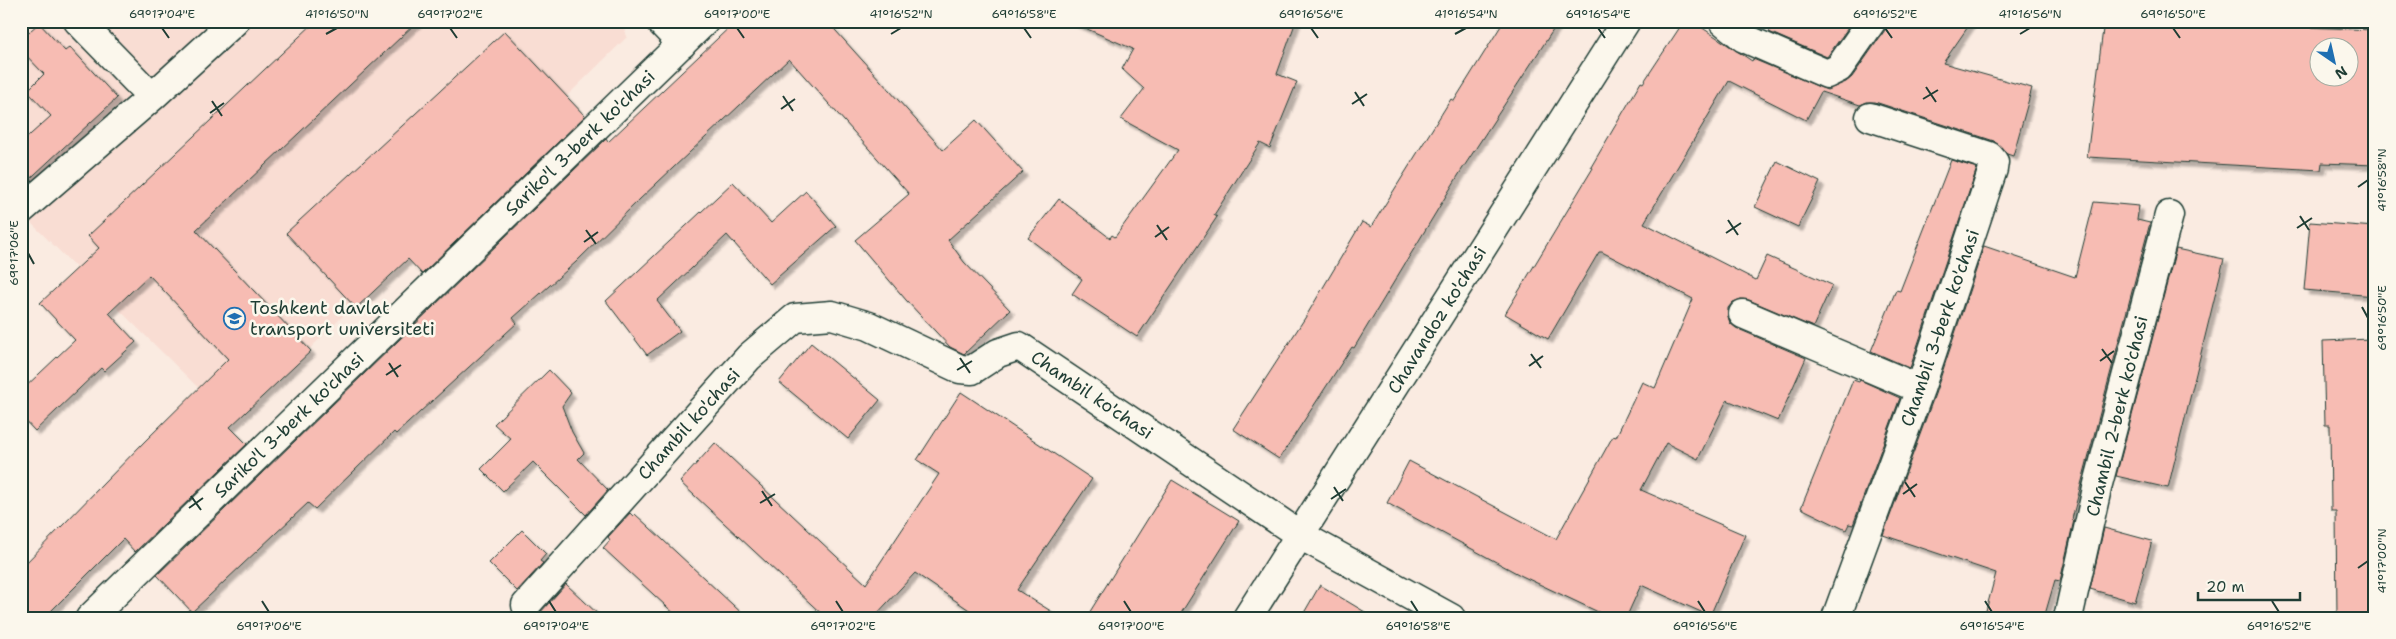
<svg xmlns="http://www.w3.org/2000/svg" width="2396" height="639" viewBox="0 0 2396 639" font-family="'Shantell Sans',sans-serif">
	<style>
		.built { fill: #f9ddd3 }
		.building { fill: #f7bcb3; stroke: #1f3d34; fill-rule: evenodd; filter: url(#shadow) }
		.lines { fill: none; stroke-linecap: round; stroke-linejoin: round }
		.minor-casing { stroke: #1f3d34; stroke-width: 31 }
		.minor { stroke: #fbf7ec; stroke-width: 28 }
		.ticks { fill: none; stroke: #1f3d34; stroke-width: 2 }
		.labels { text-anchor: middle; stroke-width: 5; stroke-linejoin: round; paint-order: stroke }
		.street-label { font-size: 18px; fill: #1f3d34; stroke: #fbf7ec }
		.poi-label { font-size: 18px; fill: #1f3d34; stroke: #fbf7ec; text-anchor: start }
		.neatline { fill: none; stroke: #1f3d34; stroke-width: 2 }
		.ticks-label { font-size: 12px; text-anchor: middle; fill: #1f3d34 }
	</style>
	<defs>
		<filter id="shadow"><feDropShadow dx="4.5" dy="4.5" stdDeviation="1" flood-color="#0004"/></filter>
	</defs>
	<rect width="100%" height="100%" fill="#faebe1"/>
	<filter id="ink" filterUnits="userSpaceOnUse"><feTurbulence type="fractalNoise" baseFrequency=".02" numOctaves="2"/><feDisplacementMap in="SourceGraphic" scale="10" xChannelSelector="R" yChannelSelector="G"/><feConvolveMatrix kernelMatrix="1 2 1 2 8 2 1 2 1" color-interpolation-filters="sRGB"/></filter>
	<g filter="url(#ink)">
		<path class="built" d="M 26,21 L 622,21 L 627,37 L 234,423 L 21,213 L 21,164 L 25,160 Z"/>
		<path class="building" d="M 316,21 L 418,21 L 196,230 L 311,351 L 230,427 L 247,444 L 135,552 L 123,539 L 44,618 L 21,618 L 21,568 L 144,442 L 228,359 L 149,275 L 109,313 L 136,342 L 104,371 L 101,368 L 35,431 L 21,416 L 21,391 L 75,340 L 40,303 L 99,248 L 88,236 Z
			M 736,21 L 827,21 L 943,150 L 976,120 L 1023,172 L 948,240 L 964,262 L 1010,310 L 964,354 L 950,347 L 906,300 L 855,240 L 909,194 L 789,59 L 640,199 L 576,262 L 513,318 L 517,323 L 396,434 L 394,432 L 315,509 L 308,503 L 192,612 L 157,575 L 606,139 L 608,142 Z
			M 1069,21 L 1296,21 L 1277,74 L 1297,82 L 1270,148 L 1260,143 L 1214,215 L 1217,217 L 1137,337 L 1072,294 L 1082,279 L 1028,238 L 1059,199 L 1110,238 L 1112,235 L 1115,237 L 1178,150 L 1121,119 L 1144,89 L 1122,69 L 1133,49 Z
			M 1504,21 L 1559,21 L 1461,171 L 1354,348 L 1352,347 L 1279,459 L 1233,429 L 1305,318 L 1362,222 L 1371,227 L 1451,99 L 1454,101 Z
			M 1684,21 L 1692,21 L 1752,61 L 1753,59 L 1827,90 L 1846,82 L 1852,77 L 1885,30 L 1887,21 L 1972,21 L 1943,63 L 2032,88 L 2013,156 L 2007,154 L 1994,141 L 1875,102 L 1867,102 L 1860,105 L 1821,92 L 1806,120 L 1729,81 L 1644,223 L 1756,280 L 1767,256 L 1832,285 L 1813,327 L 1749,300 L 1741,299 L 1733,302 L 1728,308 L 1728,316 L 1730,323 L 1736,328 L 1806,358 L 1778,421 L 1727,400 L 1698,459 L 1666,443 L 1641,490 L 1745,535 L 1710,616 L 1641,585 L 1626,618 L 1611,618 L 1522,576 L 1387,503 L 1409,461 L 1556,539 L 1613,436 L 1616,437 L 1642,382 L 1655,388 L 1693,299 L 1602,252 L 1599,252 L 1548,339 L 1505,314 L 1593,168 L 1591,167 L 1641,82 L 1643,83 Z
			M 1775,21 L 1853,21 L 1827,57 L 1769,32 Z
			M 2104,21 L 2161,21 L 2375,30 L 2375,165 L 2322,163 L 2321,170 L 2087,157 ZM 2318,48 L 2348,48 L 2348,78 L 2318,78 Z
			M 39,23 L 65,51 L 70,47 L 117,98 L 21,187 L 21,143 L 51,116 L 27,91 L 44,74 L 21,50 L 21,39 Z
			M 505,31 L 585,116 L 422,274 L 408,259 L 356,308 L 286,233 Z
			M 1951,160 L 1977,168 L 1910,368 L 1871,351 L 1896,290 L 1900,291 Z
			M 1777,161 L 1820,182 L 1798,227 L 1755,207 Z
			M 733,182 L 771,223 L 806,191 L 836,226 L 770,284 L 727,235 L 657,301 L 680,331 L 647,355 L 606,301 Z
			M 2094,202 L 2139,206 L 2137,220 L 2150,223 L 2072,519 L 2074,520 L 2060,581 L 2055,580 L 2044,618 L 1984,618 L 1996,573 L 1883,535 L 1935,394 L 1984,246 L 2075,277 Z
			M 2310,222 L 2375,227 L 2375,296 L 2304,290 Z
			M 2176,249 L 2224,259 L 2168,488 L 2116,476 Z
			M 2371,339 L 2375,618 L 2337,618 L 2336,511 L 2331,511 L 2330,425 L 2325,425 L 2323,341 Z
			M 811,343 L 880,400 L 848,439 L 779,382 Z
			M 549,370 L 571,393 L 562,406 L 572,432 L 584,453 L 578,459 L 608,490 L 586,515 L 533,462 L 503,491 L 481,469 L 511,439 L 494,424 Z
			M 1853,380 L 1859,382 L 1860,380 L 1900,398 L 1853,525 L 1849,524 L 1846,530 L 1801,508 Z
			M 961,392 L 1092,479 L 1017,590 L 1062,618 L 981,618 L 915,573 L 873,618 L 826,618 L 680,482 L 715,443 L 866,584 L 939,474 L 917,460 Z
			M 1172,480 L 1239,521 L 1178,618 L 1086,618 Z
			M 630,513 L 633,516 L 635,514 L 747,618 L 679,618 L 603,548 L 610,540 L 608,537 Z
			M 2104,528 L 2152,541 L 2135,602 L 2090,589 Z
			M 522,530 L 546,554 L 540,561 L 543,563 L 517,591 L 489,563 Z
			M 566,584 L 602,618 L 543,618 L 539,614 Z
			M 1320,585 L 1375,618 L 1301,618 Z"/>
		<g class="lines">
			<defs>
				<path id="minor" d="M 78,21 L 152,97
					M 660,21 L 682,44
					M 1723,21 L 1744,38 L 1827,74 L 1839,68 L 1872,21
					M 21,210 L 152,97 L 235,21
					M 1743,314 L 1920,389
					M 526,605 L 749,357 L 795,318 L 832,315 L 869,326 L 960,369 L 972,370 L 998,353 L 1019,346 L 1300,535 L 1451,618
					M 90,618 L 705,21
					M 1247,618 L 1626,21
					M 1836,618 L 1920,389 L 1993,169 L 1994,162 L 1989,156 L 1870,117
					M 2068,618 L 2098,484 L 2169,215"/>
			</defs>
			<use href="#minor" class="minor-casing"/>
			<use href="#minor" class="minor"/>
		</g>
	</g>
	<path class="ticks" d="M 162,28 L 169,38M 450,28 L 457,38M 737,28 L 744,38M 1024,28 L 1031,38M 1311,28 L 1318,38M 1598,28 L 1605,38M 1885,28 L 1892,38M 2173,28 L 2180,38M 326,34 L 337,28M 891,34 L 901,28M 1455,34 L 1466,28M 2020,34 L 2030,28M 1926,87 L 1936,102M 1355,92 L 1364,106M 783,96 L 793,111M 1923,99 L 1938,90M 212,101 L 222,116M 1352,104 L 1367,94M 781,109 L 795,99M 210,113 L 224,103M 2358,187 L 2368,180M 2300,216 L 2309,230M 1728,220 L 1738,235M 1157,225 L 1167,240M 2297,228 L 2312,218M 586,230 L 596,244M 1726,233 L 1741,223M 1155,237 L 1169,227M 584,242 L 598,232M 28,253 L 34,264M 2362,307 L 2368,318M 2102,349 L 2112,363M 1531,354 L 1541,368M 960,358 L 970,373M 2100,361 L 2114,351M 389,363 L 398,377M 1529,366 L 1543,356M 957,370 L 972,361M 386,375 L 401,365M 1905,482 L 1915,497M 1334,487 L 1343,501M 762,491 L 772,506M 1903,494 L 1917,484M 191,496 L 201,510M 1331,499 L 1346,489M 760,503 L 775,494M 189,508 L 203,498M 2358,568 L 2368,561M 262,601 L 269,612M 549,601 L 556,612M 836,601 L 843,612M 1124,601 L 1131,612M 1411,601 L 1418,612M 1698,601 L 1705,612M 1985,601 L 1992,612M 2272,601 L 2279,612"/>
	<defs>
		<symbol id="university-ring" viewBox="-11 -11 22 22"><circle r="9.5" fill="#fbf7ec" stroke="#1f6fb2" stroke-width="1.5"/><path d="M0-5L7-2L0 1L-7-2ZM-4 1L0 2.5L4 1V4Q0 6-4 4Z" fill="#1f6fb2"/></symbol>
	</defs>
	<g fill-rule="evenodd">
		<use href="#university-ring" x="222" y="306" width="25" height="25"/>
	</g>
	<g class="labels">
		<g class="street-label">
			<text transform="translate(580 143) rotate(-44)" y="6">Sariko'l 3-berk ko'chasi</text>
			<text transform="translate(1437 320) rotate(-58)" y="6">Chavandoz ko'chasi</text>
			<text transform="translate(1940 328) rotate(-71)" y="6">Chambil 3-berk ko'chasi</text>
			<text transform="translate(1092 395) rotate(34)" y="6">Chambil ko'chasi</text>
			<text transform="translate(2117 416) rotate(-76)" y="6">Chambil 2-berk ko'chasi</text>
			<text transform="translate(689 424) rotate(-48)" y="6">Chambil ko'chasi</text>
			<text transform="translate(289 425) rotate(-44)" y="6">Sariko'l 3-berk ko'chasi</text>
		</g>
		<g class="poi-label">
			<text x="250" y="314">Toshkent davlat<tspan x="250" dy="21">transport universiteti</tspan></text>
		</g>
	</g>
	<rect width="2396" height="639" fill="none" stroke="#fbf7ec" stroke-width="55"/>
	<g transform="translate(2334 62) rotate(146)"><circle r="24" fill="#fbf7ec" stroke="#a3ada2"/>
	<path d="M0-4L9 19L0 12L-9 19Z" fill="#1f6fb2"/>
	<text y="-8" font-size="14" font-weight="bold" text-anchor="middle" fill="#1f3d34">N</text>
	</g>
	<path d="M2198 592v8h102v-8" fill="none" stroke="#1f3d34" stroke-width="2.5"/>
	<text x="2206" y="592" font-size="15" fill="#1f3d34" stroke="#fbf7ec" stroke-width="4" paint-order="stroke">20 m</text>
	<rect x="28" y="28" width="2340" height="584" class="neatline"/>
	<g class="ticks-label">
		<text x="162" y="18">69°17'04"E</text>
		<text x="337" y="18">41°16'50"N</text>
		<text x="450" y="18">69°17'02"E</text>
		<text x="737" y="18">69°17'00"E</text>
		<text x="901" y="18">41°16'52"N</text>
		<text x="1024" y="18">69°16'58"E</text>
		<text x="1311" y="18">69°16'56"E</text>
		<text x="1466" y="18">41°16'54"N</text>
		<text x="1598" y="18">69°16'54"E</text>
		<text x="1885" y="18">69°16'52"E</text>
		<text x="2030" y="18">41°16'56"N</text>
		<text x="2173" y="18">69°16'50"E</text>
		<text transform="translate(2382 180) rotate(-90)" y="4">41°16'58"N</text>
		<text transform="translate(14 253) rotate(-90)" y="4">69°17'06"E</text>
		<text transform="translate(2382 318) rotate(-90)" y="4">69°16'50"E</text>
		<text transform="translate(2382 561) rotate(-90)" y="4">41°17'00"N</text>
		<text x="269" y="630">69°17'06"E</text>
		<text x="556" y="630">69°17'04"E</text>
		<text x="843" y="630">69°17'02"E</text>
		<text x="1131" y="630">69°17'00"E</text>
		<text x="1418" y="630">69°16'58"E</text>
		<text x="1705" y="630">69°16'56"E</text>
		<text x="1992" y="630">69°16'54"E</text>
		<text x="2279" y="630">69°16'52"E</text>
	</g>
</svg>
